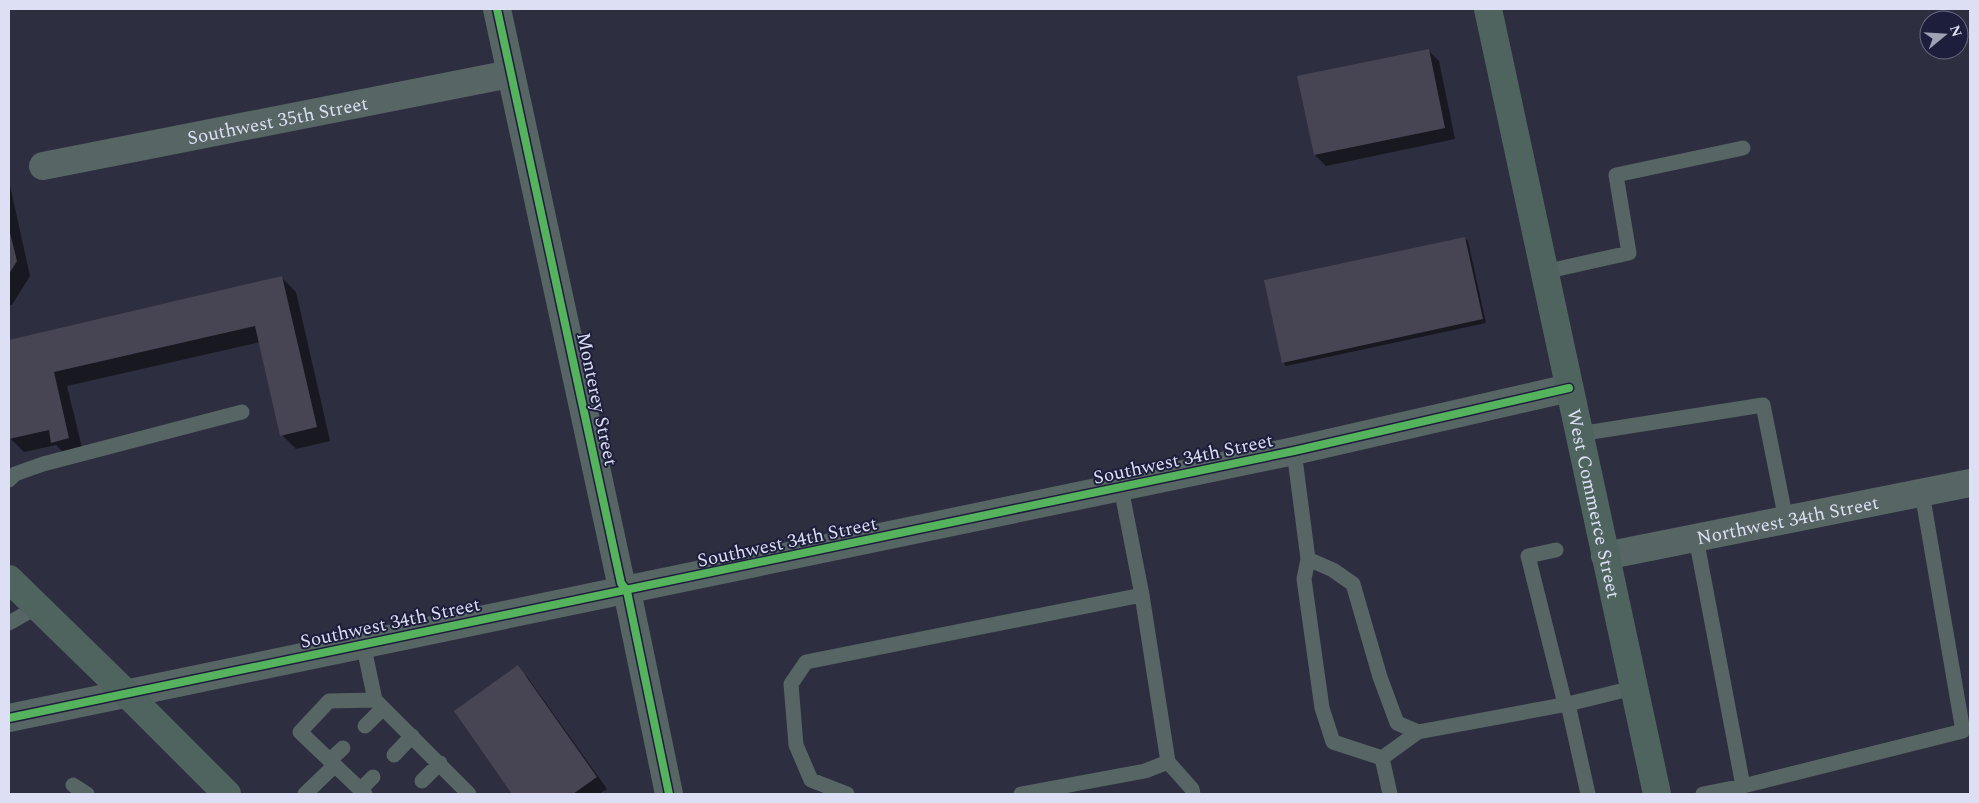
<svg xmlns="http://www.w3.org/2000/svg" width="1979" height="803" viewBox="0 0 1979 803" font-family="Spectral,serif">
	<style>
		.shadow { fill: #0007 }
		.building { fill: #474553 }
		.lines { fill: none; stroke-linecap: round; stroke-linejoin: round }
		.lane { stroke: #576564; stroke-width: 15 }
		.street { stroke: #576564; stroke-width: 28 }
		.secondary { stroke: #4f645f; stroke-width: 28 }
		.cycleway-casing { stroke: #1d1e3b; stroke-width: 11 }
		.cycleway { stroke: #56b35d; stroke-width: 8 }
		.labels { text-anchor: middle; stroke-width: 4; stroke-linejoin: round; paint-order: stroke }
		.street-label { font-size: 19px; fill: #dde0f4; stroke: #1d1e3b }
	</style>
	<rect width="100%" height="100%" fill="#2d2e3f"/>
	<path class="shadow" d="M 1428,50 L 1439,61 L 1455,139 L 1326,166 L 1315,155 L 1299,77 Z
		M 9,181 L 30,276 L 12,305 L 9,305 Z
		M 1465,238 L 1468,241 L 1486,323 L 1286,366 L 1283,362 Z
		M 282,278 L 296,292 L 330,441 L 296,449 L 282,435 L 260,342 L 67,386 L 83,452 L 67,456 L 56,445 L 24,452 L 10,438 L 9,341 Z
		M 517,667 L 528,678 L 607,789 L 599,794 L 514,794 L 455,711 Z"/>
	<path class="building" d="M 1429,49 L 1445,128 L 1314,155 L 1297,76 Z
		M 9,229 L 17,261 L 9,274 Z
		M 1465,237 L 1483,319 L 1282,363 L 1264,280 Z
		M 282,276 L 317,427 L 280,436 L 255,326 L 54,372 L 69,438 L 51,443 L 49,430 L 9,439 L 9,340 Z
		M 518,665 L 597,777 L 573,794 L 512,794 L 454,711 Z"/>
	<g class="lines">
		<path class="lane" d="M 1544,272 L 1629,253 L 1616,175 L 1743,148
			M 1579,434 L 1763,405 L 1786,520
			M 1294,451 L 1308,559 L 1304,579 L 1322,708 L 1333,742 L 1382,758
			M 9,480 L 15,474 L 43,464 L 242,412
			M 1696,538 L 1743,786 L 1963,731 L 1922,493
			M 1556,550 L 1528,556 L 1565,704
			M 1308,559 L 1333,570 L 1353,584 L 1380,677 L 1397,723 L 1418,732 L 1568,704 L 1633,688
			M 9,623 L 37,607
			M 363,643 L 375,700 L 469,794
			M 1568,704 L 1588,794
			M 365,726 L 383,708
			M 394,755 L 412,736
			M 1382,758 L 1418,732
			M 1382,758 L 1390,794
			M 330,760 L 343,748
			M 1168,762 L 1192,789 L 1193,794
			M 422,781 L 440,763
			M 73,785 L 87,794
			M 360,790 L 373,777
			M 305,794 L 335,765
			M 365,794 L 300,732 L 329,701 L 375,700
			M 847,794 L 811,780 L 796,745 L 791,684 L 806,662 L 1142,595
			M 1021,794 L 1145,771 L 1168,762 L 1142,595 L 1121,488
			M 1703,794 L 1743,786"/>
		<g class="street">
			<path d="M 497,9 L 621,583 L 627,591 L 669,794"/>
			<path id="s1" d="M 43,166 L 510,74"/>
			<path id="s2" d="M 1605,556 L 1970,483"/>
			<path d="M 9,718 L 1294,451 L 1569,388"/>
		</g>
		<g class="secondary">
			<path id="s3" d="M 1488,9 L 1657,794"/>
			<path d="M 9,579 L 126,693 L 227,794"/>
		</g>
		<defs>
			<path id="cycleway" d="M 497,9 L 621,583 L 627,591 L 669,794
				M 9,718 L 1294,451 L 1569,388"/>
		</defs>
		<use href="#cycleway" class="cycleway-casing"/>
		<use href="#cycleway" class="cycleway"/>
	</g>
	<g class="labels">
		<g class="street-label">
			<text dy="7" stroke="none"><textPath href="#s1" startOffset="239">Southwest 35th Street</textPath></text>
			<text transform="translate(598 399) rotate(78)" y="7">Monterey Street</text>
			<text transform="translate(1183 458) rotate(-12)" y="7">Southwest 34th Street</text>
			<text dy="7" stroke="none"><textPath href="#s3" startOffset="506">West Commerce Street</textPath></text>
			<text dy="7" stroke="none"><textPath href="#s2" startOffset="186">Northwest 34th Street</textPath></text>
			<text transform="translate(787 541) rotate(-12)" y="7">Southwest 34th Street</text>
			<text transform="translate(390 622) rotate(-12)" y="7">Southwest 34th Street</text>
		</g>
	</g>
	<rect width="1979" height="803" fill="none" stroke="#dde0f4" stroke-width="20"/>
	<g transform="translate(1944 35) rotate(72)"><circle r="24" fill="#1d1e3b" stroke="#6a6c85"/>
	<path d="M0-4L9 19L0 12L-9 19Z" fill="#9fa2b5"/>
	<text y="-8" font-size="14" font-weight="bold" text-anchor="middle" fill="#dde0f4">N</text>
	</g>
</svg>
